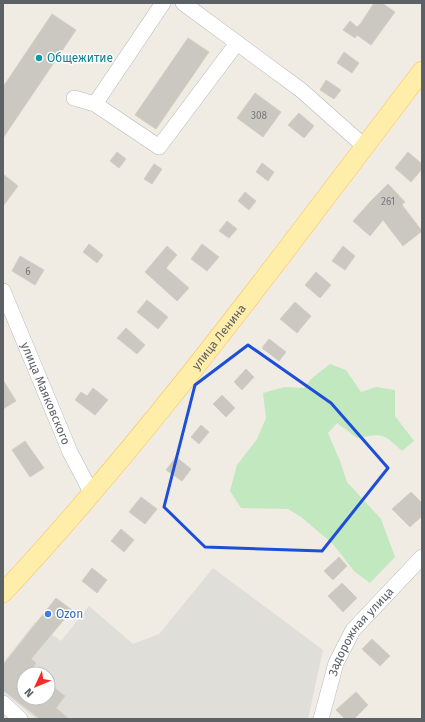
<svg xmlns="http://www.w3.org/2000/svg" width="425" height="722" viewBox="0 0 425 722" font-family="'Fira Sans',sans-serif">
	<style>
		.industrial { fill: #e0ded9; fill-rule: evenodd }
		.green { fill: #c2e8c0 }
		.building { fill: #cbc7c1; stroke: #d5cec2 }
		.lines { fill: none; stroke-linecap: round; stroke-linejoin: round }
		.minor-casing { stroke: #b5b8bc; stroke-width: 16 }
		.major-casing { stroke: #f9c254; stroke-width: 20 }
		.minor { stroke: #fff; stroke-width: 15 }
		.major { stroke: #ffedaa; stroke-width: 19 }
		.marked { fill: none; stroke: #1d4ed8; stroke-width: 3; stroke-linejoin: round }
		.culture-dot { fill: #0f9aa8; stroke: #fff; stroke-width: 1.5 }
		.shop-dot { fill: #3f7fe0; stroke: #fff; stroke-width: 1.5 }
		.labels { text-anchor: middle; stroke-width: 3; stroke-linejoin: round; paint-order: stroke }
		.number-label { font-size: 10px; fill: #787a7d }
		.culture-label { font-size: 12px; fill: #0d838f; stroke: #fff; text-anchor: start }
		.street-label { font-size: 12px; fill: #5c6166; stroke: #fff }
		.shop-label { font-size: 12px; fill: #366cbe; stroke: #fff; text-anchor: start }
	</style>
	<rect width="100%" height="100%" fill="#f0ece4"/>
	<path class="industrial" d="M 213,568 L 323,650 L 308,719 L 36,719 L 3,692 L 3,663 L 35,622 L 61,641 L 89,606 L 133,644 L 159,634 ZM 24,674 L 48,674 L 48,698 L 24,698 Z"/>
	<path class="green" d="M 330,364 L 346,370 L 361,392 L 376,387 L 395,390 L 395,416 L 414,441 L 402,451 C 383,433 383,433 357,438 L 337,423 L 328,433 L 340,461 L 347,482 L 381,519 L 395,557 L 370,583 L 354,571 L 333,544 L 301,517 L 288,509 L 241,508 L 230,491 L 237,465 L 257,439 L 266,418 L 263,393 L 284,387 L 304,388 L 312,378 Z"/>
	<path class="building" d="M 374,3 L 382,3 L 395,12 L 371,45 L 357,35 L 355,38 L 343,30 L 350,21 L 357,27 L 361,23 Z
		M 52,14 L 76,30 L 3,138 L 3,87 Z
		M 188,38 L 209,52 L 156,129 L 135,115 Z
		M 344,52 L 359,63 L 352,73 L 337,63 Z
		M 326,80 L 341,90 L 334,99 L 320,90 Z
		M 255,93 L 281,112 L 263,137 L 237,118 Z
		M 299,113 L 314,126 L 304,138 L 288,125 Z
		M 117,152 L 126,159 L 119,168 L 110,161 Z
		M 408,152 L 422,164 L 422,169 L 411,182 L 395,168 Z
		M 262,163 L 274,172 L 268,181 L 256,172 Z
		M 154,164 L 162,169 L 152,184 L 144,179 Z
		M 3,174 L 18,186 L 3,206 Z
		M 388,184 L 405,202 L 402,205 L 422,231 L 403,246 L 383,220 L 370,236 L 353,221 L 370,202 Z
		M 245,192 L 256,201 L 249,210 L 238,201 Z
		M 227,221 L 237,229 L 229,238 L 219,231 Z
		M 89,244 L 103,255 L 97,263 L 83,252 Z
		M 202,244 L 219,257 L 207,271 L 191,259 Z
		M 167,246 L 177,255 L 166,268 L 189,288 L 177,301 L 145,272 Z
		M 343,246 L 355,256 L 345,270 L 332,261 Z
		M 20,256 L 44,270 L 35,285 L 12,271 Z
		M 316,272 L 331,285 L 320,298 L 305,285 Z
		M 147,300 L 168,317 L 158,329 L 137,312 Z
		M 295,302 L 311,316 L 297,333 L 280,319 Z
		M 126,328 L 145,345 L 137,354 L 117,338 Z
		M 269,339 L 286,352 L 279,361 L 262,348 Z
		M 246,369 L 254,377 L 242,390 L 234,382 Z
		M 3,380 L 16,401 L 3,409 Z
		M 93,388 L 108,400 L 95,415 L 75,400 L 81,392 L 87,396 Z
		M 222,395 L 235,408 L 226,417 L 213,404 Z
		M 201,425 L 209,432 L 199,444 L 191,437 Z
		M 25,441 L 44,468 L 30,477 L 12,450 Z
		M 176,457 L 191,469 L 182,481 L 166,470 Z
		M 411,492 L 422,503 L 422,516 L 410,527 L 392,509 Z
		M 141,497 L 157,509 L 145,524 L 129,512 Z
		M 121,529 L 134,540 L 124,552 L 111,541 Z
		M 339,557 L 347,566 L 333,580 L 324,571 Z
		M 92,568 L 107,580 L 97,593 L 82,581 Z
		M 342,583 L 357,598 L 343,612 L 328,596 Z
		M 56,598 L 72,610 L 31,659 L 36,663 L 28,674 L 24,674 L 24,698 L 48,698 L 48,691 L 52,686 L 65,696 L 56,708 L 69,719 L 40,719 L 3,690 L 3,665 Z
		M 372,639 L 390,656 L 380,666 L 362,649 Z
		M 356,692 L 368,705 L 354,719 L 345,719 L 336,710 Z"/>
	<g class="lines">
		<defs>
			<g id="minor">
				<path d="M 183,3 L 301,90 L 364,146"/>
				<path d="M 74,98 L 95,104 L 159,147 L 237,43"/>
				<path d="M 95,104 L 163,3"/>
				<path id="s1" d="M 3,291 L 70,452 L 92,494"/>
				<path d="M 3,703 L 20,719"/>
				<path id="s2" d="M 321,719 L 336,663 L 353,630 L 422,557"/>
			</g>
			<g id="major">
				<path id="s3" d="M 3,593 C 155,430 287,248 422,71"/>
			</g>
		</defs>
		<use href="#minor" class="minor-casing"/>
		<use href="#major" class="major-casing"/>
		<use href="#minor" class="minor"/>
		<use href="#major" class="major"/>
	</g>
	<path class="marked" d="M 248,345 L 331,403 L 388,468 L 322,551 L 205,547 L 164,507 L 195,385 Z"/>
	<circle class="culture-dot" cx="39" cy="58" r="4"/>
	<circle class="shop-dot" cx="48" cy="614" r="4"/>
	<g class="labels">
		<g class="number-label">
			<text x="259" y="119">308</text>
			<text x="388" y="205">261</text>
			<text x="28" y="275">6</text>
		</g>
		<g class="culture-label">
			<text x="47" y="62">Общежитие</text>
		</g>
		<g class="street-label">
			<text dy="4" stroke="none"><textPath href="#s3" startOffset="335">улица Ленина</textPath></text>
			<text dy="4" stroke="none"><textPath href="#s1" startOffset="111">улица Маяковского</textPath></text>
			<text dy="4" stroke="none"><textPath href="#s2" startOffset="98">Задорожная улица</textPath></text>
		</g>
		<g class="shop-label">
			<text x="56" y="618">Ozon</text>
		</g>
	</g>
	<rect width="425" height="722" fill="none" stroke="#5c6166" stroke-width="8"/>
	<g transform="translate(36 686) rotate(226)"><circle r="19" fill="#ffffff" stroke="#bec0c2"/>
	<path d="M0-3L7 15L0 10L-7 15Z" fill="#f32c27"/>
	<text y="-6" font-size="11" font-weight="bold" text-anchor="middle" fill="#5c6166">N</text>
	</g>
</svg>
